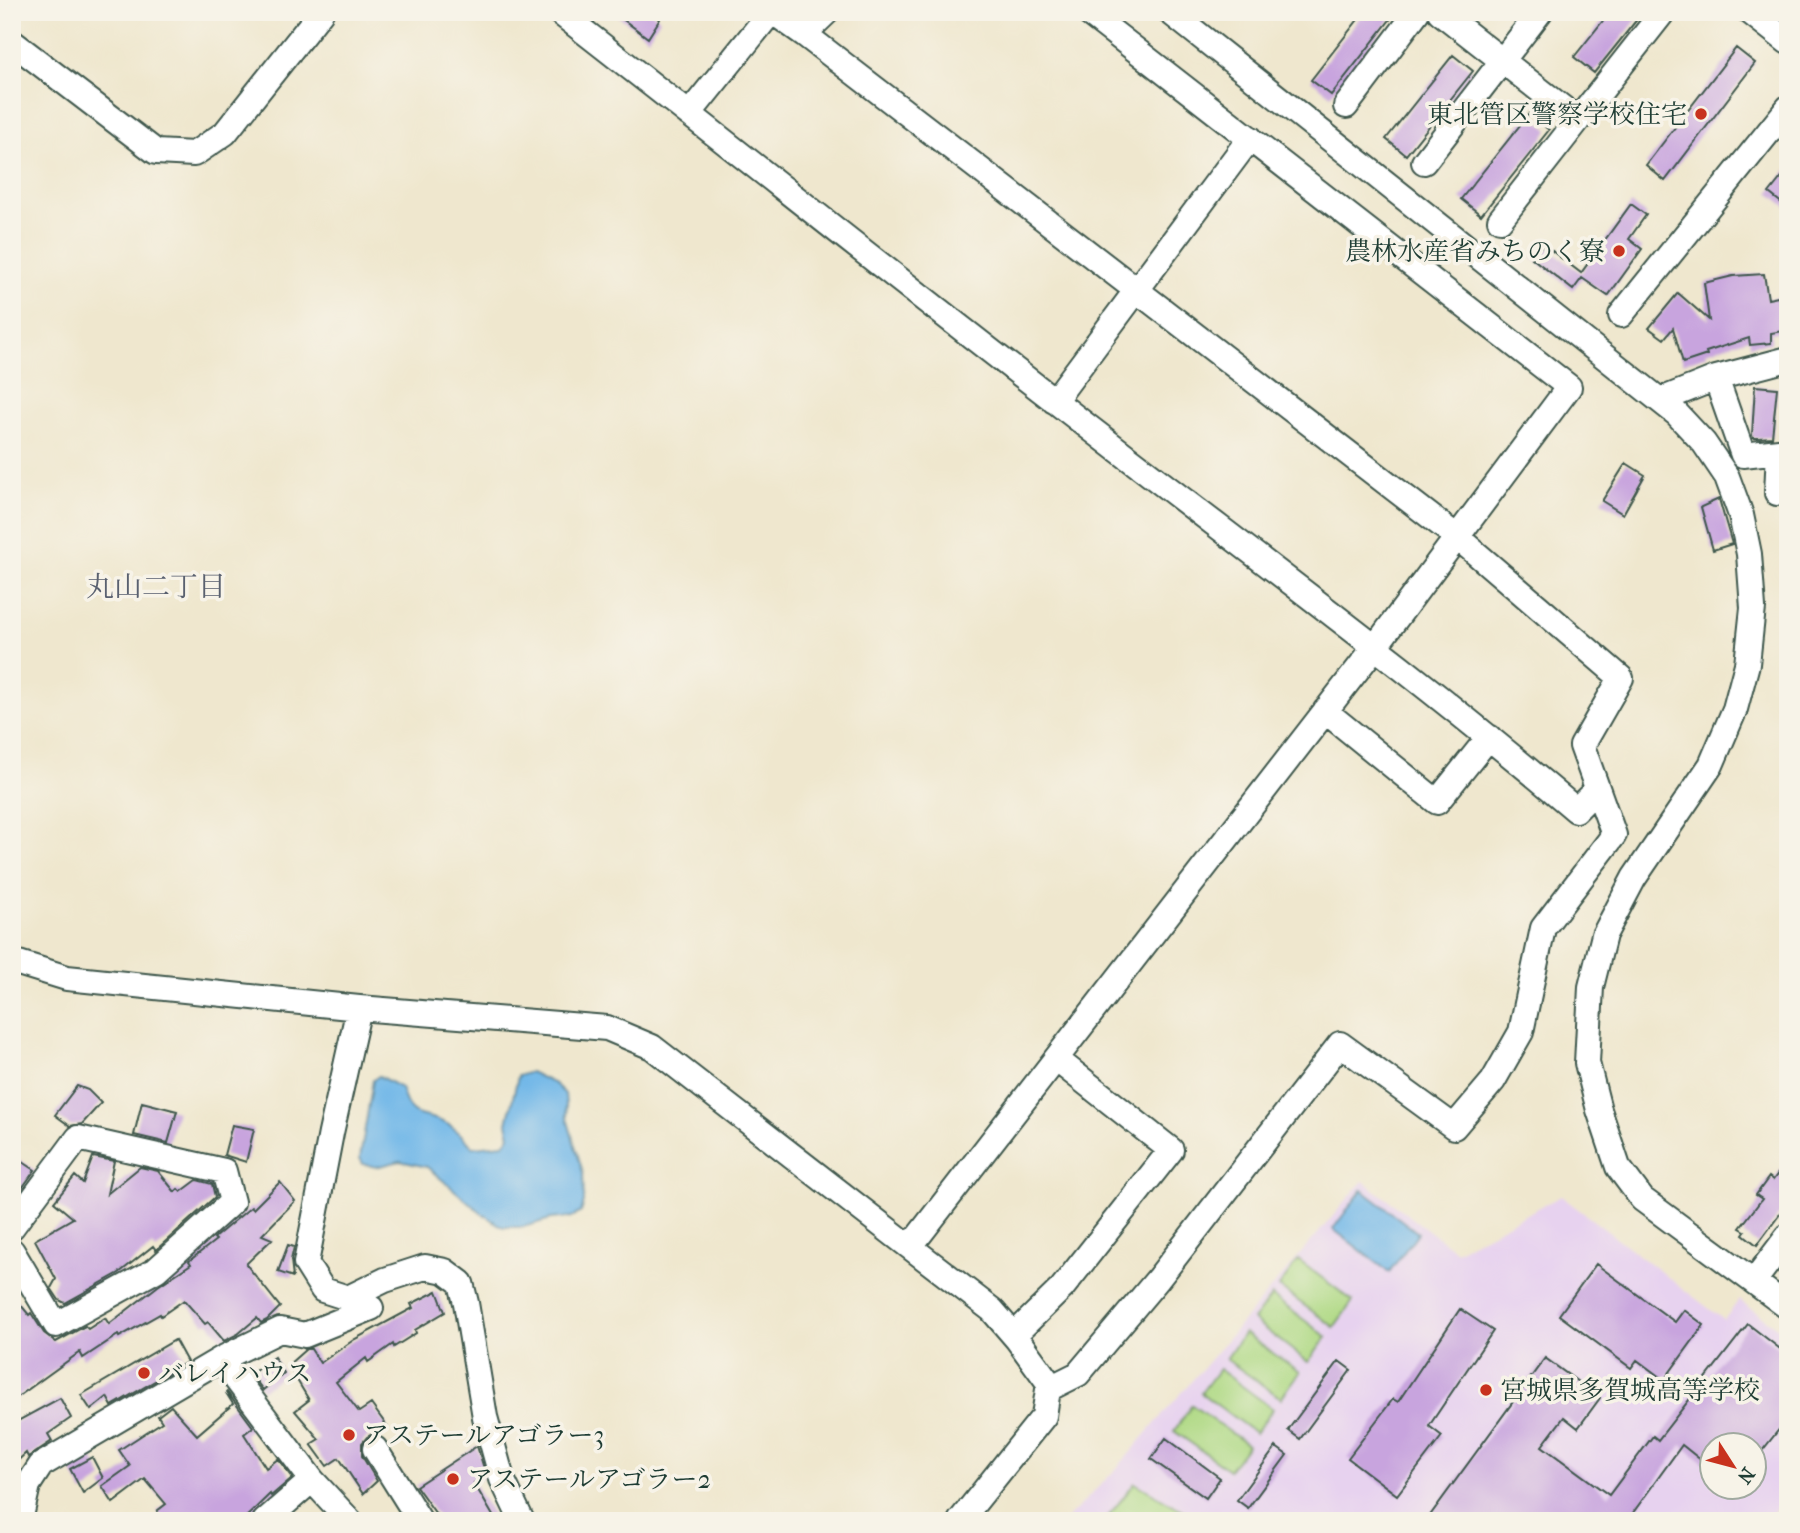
<svg xmlns="http://www.w3.org/2000/svg" width="1800" height="1533" viewBox="0 0 1800 1533" font-family="'IM FELL French Canon','Noto Serif JP',serif">
	<style>
		.built { fill: #e7d2ef; fill-rule: evenodd }
		.green { fill: #afd984; stroke: #678b5c; stroke-width: 2 }
		.water { fill: #71b7e8; stroke: #487a8e; stroke-width: 2 }
		.building { fill: #c8a4de }
		.lines { fill: none; stroke-linecap: round; stroke-linejoin: round }
		.minor-casing { stroke: #3e564b; stroke-width: 28 }
		.minor { stroke: #fff; stroke-width: 24 }
		.poi-dot { fill: #c8321e; stroke: #f7f3e8; stroke-width: 2.5 }
		.labels { text-anchor: middle; stroke-width: 7; stroke-linejoin: round; paint-order: stroke }
		.poi-label { font-size: 26px; fill: #1f3d34; stroke: #f7f3e8; text-anchor: start }
		.neighbourhood-label { font-size: 28px; fill: #5a6170; stroke: #f7f3e8 }
	</style>
	<rect width="100%" height="100%" fill="#f7f3e8"/>
	<filter id="ink" filterUnits="userSpaceOnUse"><feTurbulence type="fractalNoise" baseFrequency=".0143" numOctaves="2"/><feDisplacementMap in="SourceGraphic" scale="14" xChannelSelector="R" yChannelSelector="G"/><feConvolveMatrix kernelMatrix="1 2 1 2 8 2 1 2 1" color-interpolation-filters="sRGB"/></filter>
	<filter id="wash" filterUnits="userSpaceOnUse"><feTurbulence type="fractalNoise" baseFrequency=".00686" numOctaves="4" result="noise"/><feDisplacementMap in="SourceGraphic" scale="28" xChannelSelector="R" yChannelSelector="G"/><feGaussianBlur stdDeviation="1.57" result="paint"/><feColorMatrix in="noise" values="0 0 0 0 0 0 0 0 0 0 0 0 0 0 0 0 0 1.4 0 .05"/><feComposite in="paint" operator="in"/></filter>
	<g filter="url(#wash)">
		<rect width="100%" height="100%" fill="#efe7ce"/>
		<path class="built" d="M 1363,1181 L 1456,1251 L 1561,1196 L 1724,1320 L 1739,1300 L 1788,1335 L 1788,1491 L 1767,1521 L 1065,1521 L 1118,1467 ZM 1713,1446 L 1755,1446 L 1755,1488 L 1713,1488 Z"/>
		<path class="green" d="M 1298,1260 L 1353,1301 L 1334,1327 L 1279,1287 Z
			M 1272,1296 L 1327,1337 L 1308,1362 L 1253,1320 Z
			M 1244,1333 L 1300,1372 L 1281,1398 L 1226,1359 Z
			M 1219,1369 L 1273,1409 L 1255,1433 L 1201,1393 Z
			M 1192,1405 L 1248,1445 L 1229,1470 L 1174,1431 Z
			M 1135,1483 L 1201,1521 L 1104,1521 Z"/>
		<path class="water" d="M 530,1072 L 555,1084 L 565,1094 L 567,1118 L 583,1173 L 584,1202 L 581,1212 L 572,1217 L 551,1219 L 523,1227 L 503,1227 L 484,1215 L 427,1167 L 400,1161 L 376,1167 L 363,1164 L 360,1158 L 373,1080 L 379,1076 L 401,1088 C 411,1125 421,1110 447,1124 C 457,1129 465,1139 473,1147 L 504,1144 L 510,1135 L 507,1123 L 518,1076 Z
			M 1362,1190 L 1418,1233 L 1389,1272 L 1333,1229 Z"/>
		<g id="blocks">
			<path class="building" d="M 613,12 L 651,12 L 660,19 L 648,38 Z
				M 1364,12 L 1396,12 L 1331,95 L 1311,80 Z
				M 1610,12 L 1643,12 L 1594,73 L 1574,57 Z
				M 1736,48 L 1755,63 L 1665,181 L 1646,165 Z
				M 1453,55 L 1473,71 L 1406,155 L 1386,139 Z
				M 1529,114 L 1549,130 L 1481,215 L 1461,199 Z
				M 1788,169 L 1788,208 L 1769,193 Z
				M 1631,204 L 1646,215 L 1629,239 L 1642,249 L 1608,296 L 1582,278 L 1573,290 L 1532,258 L 1543,244 L 1581,273 Z
				M 1764,274 L 1768,299 L 1788,295 L 1788,330 L 1771,333 L 1771,343 L 1750,345 L 1749,338 L 1706,352 L 1707,355 L 1683,363 L 1673,328 L 1664,339 L 1649,328 L 1678,293 L 1709,320 L 1704,283 L 1733,276 Z
				M 1755,386 L 1777,388 L 1772,437 L 1758,438 L 1753,438 L 1752,435 Z
				M 1626,463 L 1645,475 L 1623,514 L 1602,501 Z
				M 1719,499 L 1732,544 L 1713,550 L 1701,507 Z
				M 77,1086 L 88,1090 L 101,1103 L 82,1124 L 70,1126 L 55,1115 Z
				M 142,1102 L 177,1111 L 168,1143 L 134,1135 Z
				M 232,1125 L 254,1129 L 246,1162 L 224,1155 Z
				M 93,1157 L 114,1161 L 107,1194 L 140,1167 L 158,1171 L 175,1192 L 178,1189 L 181,1192 L 197,1180 L 212,1184 L 215,1197 L 156,1250 L 153,1246 L 119,1273 L 65,1303 L 59,1300 L 51,1288 L 56,1279 L 35,1240 L 73,1218 L 54,1202 L 75,1176 L 83,1183 Z
				M 20,1160 L 35,1170 L 12,1202 L 12,1170 Z
				M 1788,1160 L 1788,1203 L 1757,1245 L 1743,1234 L 1745,1231 L 1740,1228 L 1762,1199 L 1756,1195 L 1769,1177 L 1773,1180 Z
				M 280,1182 L 295,1201 L 262,1235 L 272,1239 L 246,1264 L 280,1307 L 267,1320 L 261,1323 L 257,1318 L 238,1334 L 224,1341 L 208,1322 L 205,1324 L 184,1300 L 161,1316 L 160,1314 L 119,1337 L 118,1335 L 83,1358 L 80,1352 L 12,1401 L 12,1294 L 29,1315 L 31,1313 L 44,1333 L 56,1342 L 85,1326 L 88,1329 L 105,1318 L 109,1324 L 158,1286 L 191,1264 L 189,1261 L 216,1240 L 214,1238 L 251,1207 L 253,1209 Z
				M 288,1245 L 294,1247 L 291,1260 L 293,1277 L 278,1272 Z
				M 1596,1264 L 1675,1322 L 1684,1310 L 1704,1325 L 1664,1380 L 1637,1360 L 1631,1368 L 1559,1315 Z
				M 437,1291 L 445,1312 L 415,1330 L 416,1333 L 394,1347 L 393,1344 L 368,1362 L 366,1358 L 336,1382 L 359,1412 L 371,1404 L 387,1426 L 367,1437 L 362,1443 L 362,1456 L 377,1481 L 363,1494 L 339,1458 L 327,1466 L 311,1444 L 319,1439 L 295,1411 L 309,1400 L 288,1365 L 306,1349 L 311,1349 L 320,1363 L 355,1339 L 413,1308 L 411,1304 Z
				M 1460,1309 L 1493,1331 L 1429,1426 L 1442,1436 L 1397,1495 L 1348,1458 L 1393,1399 L 1398,1402 Z
				M 1748,1324 L 1788,1355 L 1788,1418 L 1754,1461 L 1754,1446 L 1712,1446 L 1712,1469 L 1682,1445 L 1627,1521 L 1426,1521 L 1545,1358 L 1600,1398 L 1578,1428 L 1564,1417 L 1542,1446 L 1609,1495 L 1653,1436 L 1658,1440 Z
				M 175,1340 L 187,1362 L 112,1406 L 107,1397 L 91,1410 L 81,1395 Z
				M 274,1357 L 284,1373 L 263,1390 L 251,1374 Z
				M 1339,1361 L 1351,1370 L 1300,1439 L 1288,1430 Z
				M 227,1392 L 253,1427 L 244,1434 L 266,1468 L 278,1459 L 292,1478 L 271,1496 L 270,1494 L 242,1521 L 165,1521 L 157,1511 L 166,1504 L 145,1479 L 113,1503 L 102,1486 L 130,1466 L 119,1450 L 162,1422 L 158,1416 L 171,1406 L 197,1435 L 233,1404 L 226,1393 Z
				M 60,1398 L 71,1418 L 48,1434 L 52,1441 L 28,1457 L 26,1453 L 12,1466 L 12,1424 Z
				M 1166,1438 L 1220,1478 L 1206,1498 L 1151,1459 Z
				M 477,1446 L 486,1475 L 474,1483 L 496,1521 L 441,1521 L 416,1486 Z
				M 1276,1447 L 1287,1455 L 1248,1508 L 1237,1500 Z
				M 92,1457 L 103,1478 L 83,1493 L 70,1469 Z"/>
		</g>
	</g>
	<g filter="url(#ink)">
		<use href="#blocks" fill-opacity="0" stroke="#3e564b" stroke-width="2"/>
		<g class="lines">
			<defs>
				<path id="minor" d="M 559,12 C 725,141 889,273 1055,401 C 1229,537 1408,667 1576,810 L 1597,789
					M 773,12 L 804,34 L 827,12
					M 1170,12 L 1677,414 L 1704,443 L 1727,477 L 1741,515 L 1749,554 L 1753,608 L 1747,664 L 1735,709 L 1711,765 L 1634,878 L 1604,935 L 1591,987 L 1587,1063 L 1599,1110 L 1618,1167 L 1642,1199 L 1788,1307
					M 1440,12 L 1578,120 L 1663,12
					M 1750,12 L 1788,42
					M 804,34 L 1457,537 L 1621,678 L 1582,746 L 1614,835 L 1543,928 L 1521,1032 L 1493,1081 L 1454,1127 L 1340,1044 L 1158,1279 L 1078,1374 L 1048,1389
					M 12,42 L 156,152 L 194,154 L 225,133 L 321,12
					M 1346,106 L 1417,12
					M 689,114 L 771,12
					M 1424,162 L 1540,12
					M 1500,220 L 1578,120
					M 1621,315 L 1788,108
					M 1716,378 L 1743,455 L 1779,451 L 1777,493
					M 1661,400 L 1716,378 L 1788,359
					M 1054,401 L 1250,138
					M 1325,711 L 1437,802 L 1489,737
					M 12,961 L 67,978 L 359,1008 L 607,1028 L 652,1047 L 910,1247 L 1375,647 L 1569,387 L 1087,12
					M 359,1008 L 331,1133 L 306,1263 L 323,1290 L 348,1298 L 385,1280 L 425,1267 L 445,1271 L 461,1283 L 466,1303 L 485,1417 L 502,1479 L 522,1521
					M 12,1227 L 78,1138 L 224,1171 L 232,1202 L 156,1270 L 56,1325 L 12,1251
					M 910,1247 L 992,1310 L 1017,1339 L 1049,1383 L 1044,1416 L 960,1521
					M 1754,1281 L 1788,1236
					M 1014,1335 L 1062,1288 L 1171,1150 L 1056,1059
					M 221,1359 L 280,1330 L 305,1335 L 371,1308
					M 375,1449 L 420,1521
					M 20,1521 L 28,1485 L 41,1465 L 221,1359 L 312,1480 L 350,1521
					M 265,1521 L 312,1480"/>
			</defs>
			<use href="#minor" class="minor-casing"/>
			<use href="#minor" class="minor"/>
		</g>
	</g>
	<g class="poi-dot">
		<circle cx="1701" cy="114" r="7"/>
		<circle cx="1619" cy="251" r="7"/>
		<circle cx="144" cy="1373" r="7"/>
		<circle cx="1486" cy="1390" r="7"/>
		<circle cx="349" cy="1435" r="7"/>
		<circle cx="453" cy="1479" r="7"/>
	</g>
	<g class="labels">
		<g class="poi-label">
			<text x="1687" y="123" text-anchor="end">東北管区警察学校住宅</text>
			<text x="1605" y="260" text-anchor="end">農林水産省みちのく寮</text>
			<text x="158" y="1382">バレイハウス</text>
			<text x="1500" y="1399">宮城県多賀城高等学校</text>
			<text x="363" y="1444">アステールアゴラー3</text>
			<text x="467" y="1488">アステールアゴラー2</text>
		</g>
		<g class="neighbourhood-label">
			<text x="156" y="596">丸山二丁目</text>
		</g>
	</g>
	<rect width="1800" height="1533" fill="none" stroke="#f7f3e8" stroke-width="42"/>
	<g transform="translate(1733 1466) rotate(126)"><circle r="33" fill="#f7f3e8" stroke="#a1aaa0" stroke-width="2"/>
	<path d="M0-5L12 26L0 18L-12 26Z" fill="#c8321e"/>
	<text y="-10" font-size="19" font-weight="bold" text-anchor="middle" fill="#1f3d34">N</text>
	</g>
</svg>
